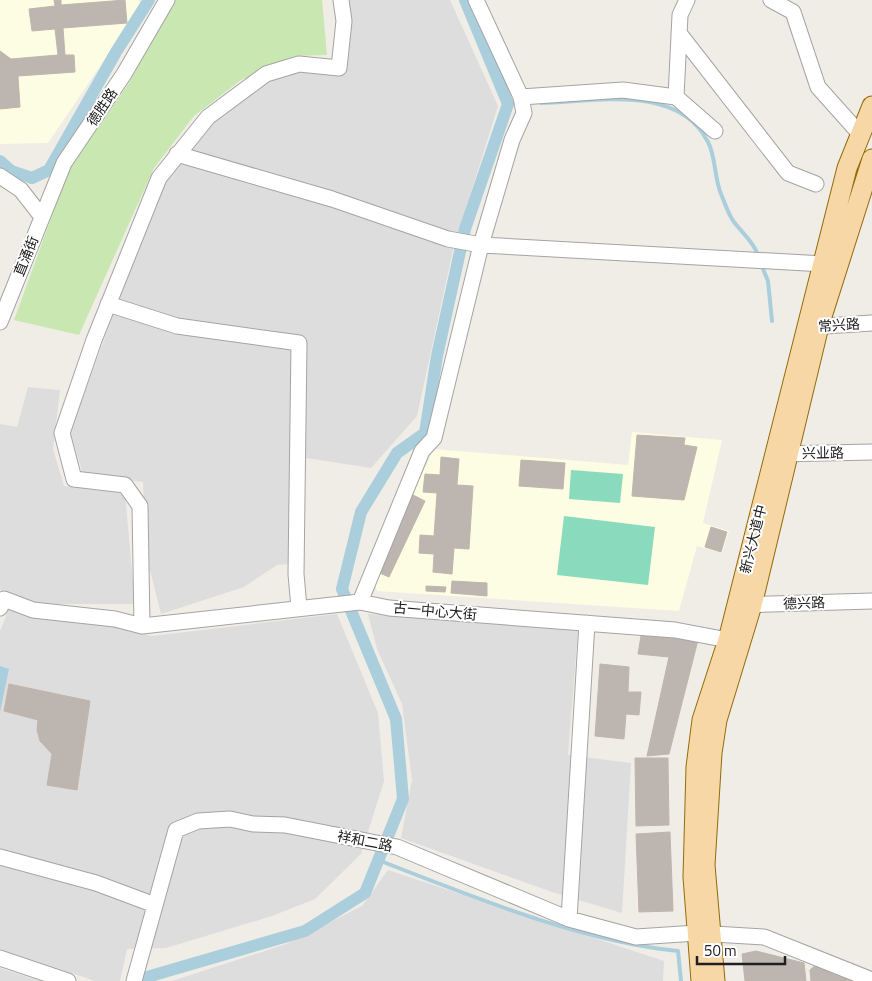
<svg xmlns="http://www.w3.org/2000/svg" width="872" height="981" viewBox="0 0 872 981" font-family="'Titillium Web','Noto Sans SC',sans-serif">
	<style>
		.residential { fill: #dedddd }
		.education { fill: #fcfde3 }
		.grass { fill: #c9e7b0 }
		.pitch { fill: #8adabe }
		.water { fill: #aacedb }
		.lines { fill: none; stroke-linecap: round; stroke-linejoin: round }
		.stream { stroke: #aacedb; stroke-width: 4 }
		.canal { stroke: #aacedb; stroke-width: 12 }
		.building { fill: #bdb6b0; stroke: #c1b5aa }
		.minor-casing { stroke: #a4a4a4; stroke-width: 17 }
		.major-casing { stroke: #936b09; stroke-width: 21 }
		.minor { stroke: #fff; stroke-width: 15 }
		.major { stroke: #f7d7a6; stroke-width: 19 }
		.labels { text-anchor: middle; stroke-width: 4; stroke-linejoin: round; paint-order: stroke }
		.street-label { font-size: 14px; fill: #202020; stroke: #fff }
	</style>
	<rect width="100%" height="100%" fill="#f0ede7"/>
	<path class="residential" d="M 348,0 L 450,0 L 498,106 L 453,250 L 417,416 L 371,468 L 306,458 L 302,563 L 277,565 L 244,587 L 161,614 L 146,554 L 143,482 L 83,474 L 70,432 L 164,178 L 212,120 L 267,79 L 299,69 L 338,75 Z
		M 28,387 L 60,390 L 53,449 L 64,486 L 125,494 L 135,604 L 33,604 L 0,590 L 0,424 L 17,427 Z
		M 9,609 L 107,625 L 152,636 L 337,614 L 378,713 L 384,781 L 361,854 L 315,899 L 272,916 L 166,948 L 127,949 L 120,981 L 95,981 L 0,949 L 0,631 Z
		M 368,614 L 578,630 L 568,755 L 631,763 L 622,913 L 555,893 L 401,838 L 412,780 L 402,704 L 377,649 Z
		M 388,870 L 664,961 L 663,981 L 172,981 L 286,944 L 362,906 Z
		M 0,968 L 40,981 L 0,981 Z"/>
	<path class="education" d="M 0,0 L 138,0 L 142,4 L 48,143 L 0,144 Z
		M 632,432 L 722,440 L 703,523 L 729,531 L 722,553 L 697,546 L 679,611 L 377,591 L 372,577 L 434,449 L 628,465 Z"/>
	<path class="grass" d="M 174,0 L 322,0 L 327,55 L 294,56 L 241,80 L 194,116 L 154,168 L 79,335 L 14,320 L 69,169 L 129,83 Z"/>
	<path class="pitch" d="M 571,470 L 623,474 L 620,503 L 569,499 Z
		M 564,516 L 655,527 L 648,585 L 557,575 Z"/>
	<path class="water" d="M 0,666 L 9,669 L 0,712 Z"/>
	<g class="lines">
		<path class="stream" d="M 541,103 C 595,102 678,83 708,142 C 716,157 714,177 721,194 C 725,203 728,214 734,222 C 743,234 753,241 758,255
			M 508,104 L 519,104
			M 761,264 L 768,281 L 772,321
			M 378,860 C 471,896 579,941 678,951 L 681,981"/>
		<path class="canal" d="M 0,161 L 11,171 L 32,178 L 49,170 L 116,52 L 149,0
			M 146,981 L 147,977 L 305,931 L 365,893 L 403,799 L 396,719 L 342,589 L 361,512 L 397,453 L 425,433 L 437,356 L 465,229 L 508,104 L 465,0"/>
	</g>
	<path class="building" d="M 54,0 L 61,0 L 61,5 L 125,0 L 127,23 L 63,28 L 65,55 L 74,55 L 75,72 L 18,76 L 20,107 L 0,109 L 0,51 L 11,59 L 58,55 L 55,29 L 32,31 L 29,9 L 55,6 Z
		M 637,435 L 685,438 L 684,445 L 697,447 L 684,500 L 632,496 Z
		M 441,457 L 459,459 L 457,485 L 473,486 L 469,549 L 454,548 L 452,574 L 433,572 L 434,554 L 419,553 L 420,535 L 434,536 L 437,493 L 423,492 L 425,474 L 440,475 Z
		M 521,460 L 565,463 L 563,489 L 519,486 Z
		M 411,494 L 425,501 L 389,577 L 375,571 Z
		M 711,527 L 727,532 L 721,552 L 705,547 Z
		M 452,581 L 487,583 L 487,596 L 451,593 Z
		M 426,586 L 446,587 L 445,592 L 426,591 Z
		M 641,636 L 698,640 L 669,754 L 647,756 L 669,657 L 638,654 Z
		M 600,664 L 629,667 L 628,692 L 641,692 L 639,715 L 626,714 L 624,739 L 595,736 Z
		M 9,684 L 90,701 L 77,790 L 47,785 L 52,754 L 40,741 L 37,730 L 38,720 L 4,711 Z
		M 635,758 L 668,758 L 669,825 L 636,826 Z
		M 670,832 L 673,911 L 639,912 L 636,834 Z
		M 756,951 L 804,963 L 806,981 L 745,981 L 742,954 Z
		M 818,963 L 857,981 L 811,981 L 810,970 Z"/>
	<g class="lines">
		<defs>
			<path id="minor" d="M 476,0 L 521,97 L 623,90 L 676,97 L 715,131
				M 771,0 L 793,12 L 818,87 L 860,134
				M 679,33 L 788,173 L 816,184
				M 676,97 L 680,15 L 687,0
				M 177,154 L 332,199 L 448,239 L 481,245 L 824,264
				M 0,176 L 21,190 L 42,217
				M 108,304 L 177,326 L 299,343 L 296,574 L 299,608
				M 0,322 L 64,163 L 124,74 L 167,0
				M 810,327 L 872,323
				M 778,454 L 872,452
				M 360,602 L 422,451 L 434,438 L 481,245 L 512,140 L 524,113 L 521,97
				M 741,605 L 872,601
				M 0,608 L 4,599 L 33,610 L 115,619 L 142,626 L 360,602 L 389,608 L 675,630 L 728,640
				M 142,626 L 140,506 L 125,485 L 74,479 L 62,433 L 94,340 L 159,178 L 208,117 L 266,74 L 299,64 L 339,68 L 344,21 L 341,0
				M 0,857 L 96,883 L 155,905
				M 569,919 L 587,623
				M 0,958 L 68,981
				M 134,981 L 176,830 L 198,821 L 230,819 L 253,824 L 285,825 L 397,847 L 569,919 L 636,937 L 697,933 L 764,937 L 872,980"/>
			<path id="major" d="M 701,981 L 693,877 L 696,767 L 702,720 L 728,640 L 847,168 L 872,106
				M 715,981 L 705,865 L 712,753 L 717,720 L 752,605 L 819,326 L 872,159"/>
		</defs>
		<use href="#minor" class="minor-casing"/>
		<use href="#major" class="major-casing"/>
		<use href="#minor" class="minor"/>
		<use href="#major" class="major"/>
	</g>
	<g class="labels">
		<g class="street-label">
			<text transform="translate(102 107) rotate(-56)" y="5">德胜路</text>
			<text transform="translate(26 256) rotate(-68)" y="5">直涌街</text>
			<text transform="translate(839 325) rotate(-4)" y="5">常兴路</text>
			<text transform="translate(823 453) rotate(-1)" y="5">兴业路</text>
			<text transform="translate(753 539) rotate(-76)" y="5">新兴大道中</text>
			<text transform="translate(804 603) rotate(-2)" y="5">德兴路</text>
			<text transform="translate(435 611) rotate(5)" y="5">古一中心大街</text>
			<text transform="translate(365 841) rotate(11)" y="5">祥和二路</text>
		</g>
	</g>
	<path d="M697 956v8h88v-8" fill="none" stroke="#202020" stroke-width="2.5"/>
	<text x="704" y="956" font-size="15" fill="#202020" stroke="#ffffff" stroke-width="4" paint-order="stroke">50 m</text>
</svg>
